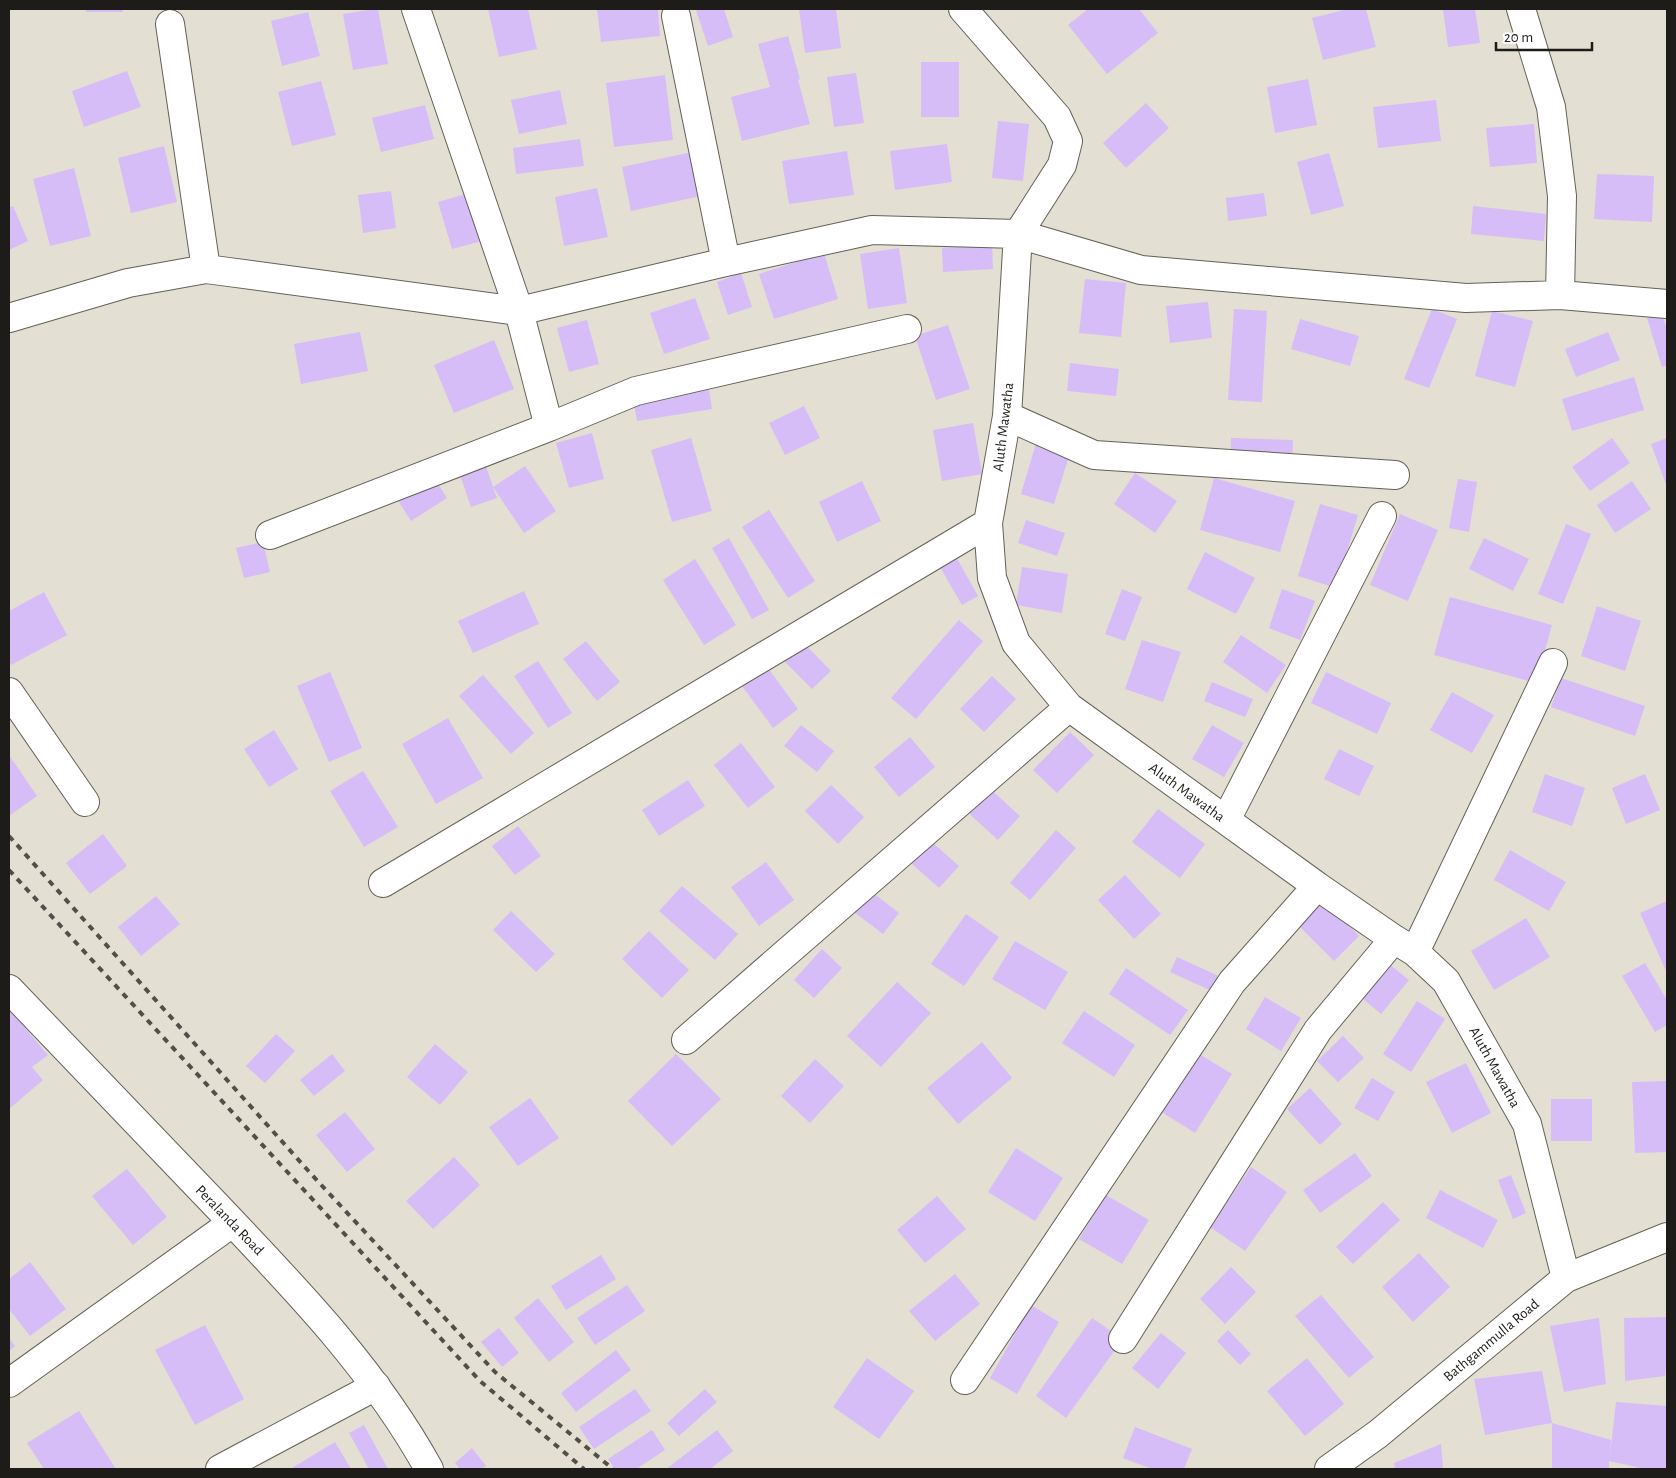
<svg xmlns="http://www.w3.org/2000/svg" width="1676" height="1478" viewBox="0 0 1676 1478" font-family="'Alegreya Sans',sans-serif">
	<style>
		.building { fill: #d6bdf7 }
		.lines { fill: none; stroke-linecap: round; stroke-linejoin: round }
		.minor-casing { stroke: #656156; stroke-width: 30 }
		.primary-casing { stroke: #656156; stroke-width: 30 }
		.minor { stroke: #fff; stroke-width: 28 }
		.primary { stroke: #fff; stroke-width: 28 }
		.rail { stroke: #524f49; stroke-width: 4; stroke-dasharray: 6 6; stroke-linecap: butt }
		.labels { text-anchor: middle; stroke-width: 4; stroke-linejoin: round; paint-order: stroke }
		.street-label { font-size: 15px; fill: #1e1c18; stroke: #fff }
	</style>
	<rect width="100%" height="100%" fill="#e3dfd3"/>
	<path class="building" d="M 86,9 L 123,9 L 123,12 L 86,12 Z
		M 374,9 L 378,9 L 388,64 L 353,70 L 343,14 Z
		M 488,9 L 528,9 L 537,49 L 499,57 Z
		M 597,9 L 658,9 L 660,36 L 601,42 Z
		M 700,9 L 724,9 L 733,37 L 708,46 L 696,10 Z
		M 799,9 L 836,9 L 841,48 L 805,53 Z
		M 1088,9 L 1139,9 L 1158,33 L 1107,74 L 1068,25 Z
		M 1348,9 L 1366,9 L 1376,47 L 1323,60 L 1312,18 Z
		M 1443,9 L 1475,9 L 1480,43 L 1448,47 Z
		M 308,12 L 320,56 L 282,66 L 271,21 Z
		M 788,36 L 800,79 L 798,80 L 810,124 L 742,141 L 731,97 L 770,87 L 758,44 Z
		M 921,62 L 959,62 L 959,117 L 921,117 Z
		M 127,71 L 141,107 L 84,127 L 72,91 Z
		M 856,73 L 864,123 L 834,127 L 827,77 Z
		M 665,75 L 673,140 L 614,147 L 606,83 Z
		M 1308,79 L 1317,125 L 1275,133 L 1267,87 Z
		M 321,81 L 336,135 L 292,146 L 278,92 Z
		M 560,90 L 567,124 L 519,134 L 511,100 Z
		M 1436,100 L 1441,141 L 1378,148 L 1373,107 Z
		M 1146,103 L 1169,128 L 1126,168 L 1103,143 Z
		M 425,105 L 434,139 L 381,152 L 372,118 Z
		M 998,121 L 1029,124 L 1023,181 L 992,178 Z
		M 1534,124 L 1537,163 L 1490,167 L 1486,128 Z
		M 580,139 L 584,166 L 516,174 L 513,148 Z
		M 947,144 L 952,182 L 895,190 L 890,151 Z
		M 164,146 L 177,202 L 131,213 L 118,158 Z
		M 847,151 L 854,195 L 789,204 L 782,161 Z
		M 692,152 L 701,196 L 631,211 L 622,167 Z
		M 1329,153 L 1344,206 L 1311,215 L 1297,162 Z
		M 74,168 L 91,236 L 50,246 L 33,179 Z
		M 1597,174 L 1654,176 L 1652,222 L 1594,219 Z
		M 597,188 L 608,237 L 564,246 L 555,197 Z
		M 391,191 L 396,228 L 363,233 L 358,195 Z
		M 469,193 L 482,241 L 452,249 L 438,202 Z
		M 1264,193 L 1267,216 L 1228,221 L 1226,198 Z
		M 13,206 L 28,241 L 9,250 L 9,208 Z
		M 1473,206 L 1546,214 L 1544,241 L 1471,234 Z
		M 992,245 L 993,269 L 943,272 L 942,248 Z
		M 899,248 L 907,303 L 868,309 L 860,254 Z
		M 824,253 L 838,299 L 774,319 L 759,274 Z
		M 741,273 L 752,307 L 728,315 L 717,282 Z
		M 1085,279 L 1126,283 L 1121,337 L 1079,333 Z
		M 695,298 L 710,339 L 664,354 L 650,313 Z
		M 1208,302 L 1212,338 L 1170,343 L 1166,306 Z
		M 1234,309 L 1267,311 L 1262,402 L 1228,400 Z
		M 1432,309 L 1457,319 L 1429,388 L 1404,379 Z
		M 1492,311 L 1533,321 L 1515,387 L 1475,376 Z
		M 1662,313 L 1667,330 L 1667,366 L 1662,367 L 1647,318 Z
		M 1300,319 L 1359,336 L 1350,366 L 1291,349 Z
		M 587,320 L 599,364 L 569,372 L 557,328 Z
		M 948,325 L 970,389 L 936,400 L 915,336 Z
		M 360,332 L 368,371 L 301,384 L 294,344 Z
		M 1608,332 L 1620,360 L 1576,377 L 1565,349 Z
		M 494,340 L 514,389 L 454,413 L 434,365 Z
		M 1070,363 L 1119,369 L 1116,396 L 1067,391 Z
		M 1634,377 L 1644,410 L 1572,431 L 1562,399 Z
		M 708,384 L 712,409 L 637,421 L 633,397 Z
		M 804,406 L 820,438 L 785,455 L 769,423 Z
		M 973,423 L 982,474 L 942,481 L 933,430 Z
		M 592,433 L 604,479 L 569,488 L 556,443 Z
		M 691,438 L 712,511 L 672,522 L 651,450 Z
		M 1231,438 L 1293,440 L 1292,473 L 1230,471 Z
		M 1612,438 L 1630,463 L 1590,491 L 1572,467 Z
		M 1667,438 L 1667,487 L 1651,444 Z
		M 1036,443 L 1070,453 L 1054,504 L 1021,494 Z
		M 486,466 L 493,487 L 525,466 L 556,511 L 524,533 L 493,487 L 497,498 L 471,507 L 460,475 Z
		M 1135,473 L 1177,501 L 1155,533 L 1114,504 Z
		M 433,476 L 447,498 L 411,521 L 397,499 Z
		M 1214,478 L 1295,501 L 1280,552 L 1200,530 Z
		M 1458,479 L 1477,482 L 1469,532 L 1449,528 Z
		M 862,481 L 881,521 L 837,542 L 819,502 Z
		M 1632,481 L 1651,509 L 1615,533 L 1597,505 Z
		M 1320,504 L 1358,515 L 1336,588 L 1298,576 Z
		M 769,510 L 815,581 L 788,598 L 742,527 Z
		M 1400,514 L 1438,530 L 1408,601 L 1370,585 Z
		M 1026,520 L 1065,533 L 1057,556 L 1018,543 Z
		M 1566,524 L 1591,534 L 1563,604 L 1538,594 Z
		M 729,538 L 769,610 L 752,619 L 712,548 Z
		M 1484,538 L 1529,559 L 1513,591 L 1469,569 Z
		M 263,542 L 270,572 L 244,578 L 236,548 Z
		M 950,546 L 978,596 L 962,605 L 933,555 Z
		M 1205,552 L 1255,578 L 1236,614 L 1187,589 Z
		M 695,559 L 736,625 L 704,645 L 663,580 Z
		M 1022,567 L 1068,574 L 1062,613 L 1016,605 Z
		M 1122,589 L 1142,597 L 1125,641 L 1105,634 Z
		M 1282,589 L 1315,601 L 1300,640 L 1269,628 Z
		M 524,591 L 539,624 L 473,653 L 458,621 Z
		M 44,592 L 67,635 L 11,665 L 9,661 L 9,611 Z
		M 1450,597 L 1552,625 L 1536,683 L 1434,655 Z
		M 1597,606 L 1641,621 L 1625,671 L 1581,656 Z
		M 959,620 L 983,641 L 916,719 L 891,698 Z
		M 792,631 L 831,671 L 812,689 L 773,650 Z
		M 1241,635 L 1286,665 L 1267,693 L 1223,662 Z
		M 1142,640 L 1181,652 L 1163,702 L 1125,689 Z
		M 586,641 L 620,682 L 597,701 L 563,659 Z
		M 538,661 L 572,713 L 548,728 L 514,676 Z
		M 768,668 L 798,709 L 773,728 L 742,686 Z
		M 330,672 L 362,748 L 329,762 L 297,686 Z
		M 1326,672 L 1391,703 L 1377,734 L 1311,703 Z
		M 483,675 L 534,733 L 511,754 L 459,696 Z
		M 992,676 L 1016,699 L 984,732 L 960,709 Z
		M 1561,678 L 1645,706 L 1635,736 L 1551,707 Z
		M 1212,682 L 1253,699 L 1245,717 L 1204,701 Z
		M 1452,692 L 1494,715 L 1472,753 L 1430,730 Z
		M 448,718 L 483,778 L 436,804 L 402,744 Z
		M 801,725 L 834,751 L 817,772 L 784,746 Z
		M 1212,725 L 1244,743 L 1224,777 L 1192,759 Z
		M 274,730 L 298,769 L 269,787 L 244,749 Z
		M 1070,732 L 1094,755 L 1057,793 L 1033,770 Z
		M 910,737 L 935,767 L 899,797 L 874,767 Z
		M 741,743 L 775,787 L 748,808 L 714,765 Z
		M 1339,749 L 1374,766 L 1359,796 L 1324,779 Z
		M 9,755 L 37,796 L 9,816 Z
		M 363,771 L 398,827 L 364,847 L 330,791 Z
		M 1545,774 L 1585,788 L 1572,826 L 1532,812 Z
		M 1645,774 L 1660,810 L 1626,824 L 1612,788 Z
		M 688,780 L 705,806 L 659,836 L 642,810 Z
		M 831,785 L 864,817 L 838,844 L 805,811 Z
		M 987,786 L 1020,816 L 998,840 L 965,810 Z
		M 1158,809 L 1205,844 L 1180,878 L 1132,842 Z
		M 518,826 L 541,856 L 515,875 L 492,846 Z
		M 1056,830 L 1076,848 L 1030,900 L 1010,883 Z
		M 103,834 L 127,866 L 90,894 L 66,863 Z
		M 923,834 L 959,866 L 939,888 L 903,856 Z
		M 1510,850 L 1566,882 L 1549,911 L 1494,880 Z
		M 766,862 L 794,900 L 759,926 L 731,887 Z
		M 1125,875 L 1161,914 L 1134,939 L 1098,900 Z
		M 855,879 L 899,913 L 883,934 L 838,900 Z
		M 682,886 L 738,934 L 715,960 L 659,911 Z
		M 156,896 L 180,924 L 141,956 L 118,927 Z
		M 1322,899 L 1359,936 L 1334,961 L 1297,924 Z
		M 1667,901 L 1667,973 L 1640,913 Z
		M 511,911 L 555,954 L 536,972 L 493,930 Z
		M 966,914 L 999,937 L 964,986 L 931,964 Z
		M 1526,918 L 1550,957 L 1494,990 L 1471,951 Z
		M 649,931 L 689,970 L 662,998 L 622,959 Z
		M 1015,941 L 1068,972 L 1045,1010 L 992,979 Z
		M 822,949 L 842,968 L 814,998 L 794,980 Z
		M 1177,957 L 1232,982 L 1225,997 L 1170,972 Z
		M 1645,963 L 1667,1000 L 1667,1025 L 1655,1032 L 1622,976 Z
		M 1389,964 L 1409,980 L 1381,1014 L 1362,998 Z
		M 1126,968 L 1188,1010 L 1170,1035 L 1109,994 Z
		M 897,982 L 931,1013 L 881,1067 L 847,1036 Z
		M 1265,997 L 1301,1018 L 1281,1051 L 1246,1029 Z
		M 1417,1001 L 1445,1019 L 1411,1072 L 1383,1054 Z
		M 9,1009 L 48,1055 L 32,1067 L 43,1080 L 9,1109 Z
		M 1084,1011 L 1135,1045 L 1114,1077 L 1062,1043 Z
		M 276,1034 L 295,1051 L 265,1083 L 246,1066 Z
		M 1343,1036 L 1364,1058 L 1338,1082 L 1317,1061 Z
		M 982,1042 L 1012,1078 L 958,1124 L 927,1088 Z
		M 435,1044 L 468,1072 L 440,1105 L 407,1077 Z
		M 1196,1052 L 1232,1074 L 1195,1133 L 1160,1111 Z
		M 332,1054 L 345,1071 L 314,1096 L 300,1080 Z
		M 676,1054 L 721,1099 L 672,1146 L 628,1101 Z
		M 815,1059 L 844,1086 L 810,1123 L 781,1096 Z
		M 1466,1063 L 1491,1113 L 1452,1133 L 1426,1082 Z
		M 1372,1078 L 1395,1092 L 1378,1121 L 1354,1108 Z
		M 1667,1081 L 1667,1152 L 1635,1153 L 1632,1082 Z
		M 1310,1088 L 1342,1124 L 1320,1145 L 1287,1109 Z
		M 530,1098 L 559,1138 L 518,1166 L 489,1127 Z
		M 1551,1099 L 1592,1099 L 1592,1141 L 1551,1141 Z
		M 345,1112 L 375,1149 L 347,1172 L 316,1135 Z
		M 1016,1148 L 1063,1178 L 1035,1221 L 988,1192 Z
		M 1355,1153 L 1372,1176 L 1320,1213 L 1303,1190 Z
		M 454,1157 L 480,1185 L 433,1229 L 406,1201 Z
		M 1251,1167 L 1287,1192 L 1245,1251 L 1210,1227 Z
		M 127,1169 L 167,1217 L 133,1245 L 92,1196 Z
		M 1511,1175 L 1526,1213 L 1513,1219 L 1498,1180 Z
		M 1440,1190 L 1498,1220 L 1483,1248 L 1426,1218 Z
		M 1106,1195 L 1149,1220 L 1122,1264 L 1079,1239 Z
		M 937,1196 L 966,1229 L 925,1263 L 897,1230 Z
		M 1383,1202 L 1400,1220 L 1353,1264 L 1336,1247 Z
		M 1419,1253 L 1450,1287 L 1413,1322 L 1382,1287 Z
		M 601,1255 L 616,1279 L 566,1310 L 551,1286 Z
		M 30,1262 L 66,1309 L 30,1336 L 9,1309 L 9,1279 Z
		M 1231,1267 L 1256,1292 L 1225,1324 L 1200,1299 Z
		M 955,1274 L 980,1304 L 935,1341 L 909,1311 Z
		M 627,1285 L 645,1311 L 595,1345 L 577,1318 Z
		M 1321,1295 L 1374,1357 L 1349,1378 L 1295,1316 Z
		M 538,1298 L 574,1342 L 549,1362 L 514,1318 Z
		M 1031,1305 L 1059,1322 L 1017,1394 L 990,1378 Z
		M 1667,1317 L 1667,1357 L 1665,1376 L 1625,1381 L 1624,1318 Z
		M 1092,1318 L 1123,1339 L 1066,1418 L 1036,1396 Z
		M 1599,1318 L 1606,1384 L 1564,1392 L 1550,1326 Z
		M 205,1325 L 244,1399 L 195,1425 L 155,1350 Z
		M 499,1328 L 519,1353 L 502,1367 L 481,1342 Z
		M 1228,1330 L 1251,1354 L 1240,1365 L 1217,1341 Z
		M 1161,1333 L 1186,1353 L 1158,1389 L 1132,1368 Z
		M 9,1338 L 15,1346 L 9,1351 Z
		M 616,1350 L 631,1370 L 576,1412 L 561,1393 Z
		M 867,1358 L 914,1391 L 879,1439 L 833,1407 Z
		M 1307,1358 L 1344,1404 L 1305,1436 L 1267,1391 Z
		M 1542,1371 L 1552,1423 L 1485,1435 L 1474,1379 Z
		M 635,1389 L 651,1411 L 594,1449 L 579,1427 Z
		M 705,1389 L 717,1402 L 679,1436 L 667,1423 Z
		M 1616,1402 L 1667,1406 L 1666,1469 L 1645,1469 L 1609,1461 L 1609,1469 L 1552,1469 L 1552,1423 L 1611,1440 L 1610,1455 Z
		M 79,1411 L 116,1469 L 44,1469 L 27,1443 Z
		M 364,1425 L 388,1469 L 369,1469 L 349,1433 Z
		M 1135,1427 L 1192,1449 L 1184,1469 L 1152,1469 L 1123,1458 Z
		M 652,1430 L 665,1450 L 636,1469 L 615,1469 L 608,1459 Z
		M 717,1430 L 733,1451 L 710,1469 L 666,1469 Z
		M 335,1442 L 351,1469 L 293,1469 L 292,1468 Z
		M 1441,1444 L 1443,1469 L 1395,1469 L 1394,1463 Z
		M 472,1448 L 486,1466 L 482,1469 L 460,1469 L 455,1463 Z"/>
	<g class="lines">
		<defs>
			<path id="minor" d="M 416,9 L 519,311 L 549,427
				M 963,9 L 1057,117 L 1068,141 L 1062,165 L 1018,234 L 1007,416 L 988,523 L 992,578 L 1016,643 L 1069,707 L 1317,886 L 1394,939 L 1415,952 L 1446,981 L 1527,1124 L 1566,1278
				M 1521,9 L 1551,107 L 1562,196 L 1560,295
				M 676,16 L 726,262
				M 170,24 L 206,269
				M 9,318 L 128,283 L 206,269 L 519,311 L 726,262 L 872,230 L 1018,234 L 1141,270 L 1466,298 L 1560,295 L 1667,304
				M 1007,416 L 1094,455 L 1395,475
				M 270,535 L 549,427 L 636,391 L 907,329
				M 9,692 L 85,802
				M 1226,820 L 1382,516
				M 383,883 L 988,523
				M 1415,952 L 1553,663
				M 686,1040 L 1069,707
				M 1123,1339 L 1318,1030 L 1394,939
				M 965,1380 L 1232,982 L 1317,886
				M 9,1383 L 232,1223
				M 220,1469 L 376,1386
				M 1329,1469 L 1378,1434 L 1566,1278 L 1667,1237"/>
			<path id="primary" d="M 9,989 C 78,1061 147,1133 216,1205 C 294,1287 374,1369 429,1469"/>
		</defs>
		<use href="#minor" class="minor-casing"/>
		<use href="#primary" class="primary-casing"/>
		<use href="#minor" class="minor"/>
		<use href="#primary" class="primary"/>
		<path class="rail" d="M 9,836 L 312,1175 L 495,1372 L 613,1469
			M 9,870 L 480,1381 L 584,1469"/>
	</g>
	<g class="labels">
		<g class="street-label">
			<text transform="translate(1003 427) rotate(-83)" y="5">Aluth Mawatha</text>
			<text transform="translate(1187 792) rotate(36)" y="5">Aluth Mawatha</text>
			<text transform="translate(1495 1067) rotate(61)" y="5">Aluth Mawatha</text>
			<text transform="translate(230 1220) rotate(46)" y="5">Peralanda Road</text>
			<text transform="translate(1491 1340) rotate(-40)" y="5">Bathgammulla Road</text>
		</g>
	</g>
	<rect width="1676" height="1478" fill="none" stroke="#1e1c18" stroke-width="20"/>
	<path d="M1496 42v8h96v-8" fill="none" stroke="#1e1c18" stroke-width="2.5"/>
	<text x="1504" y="42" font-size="15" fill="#1e1c18" stroke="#ffffff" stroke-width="4" paint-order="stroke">20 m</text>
</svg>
